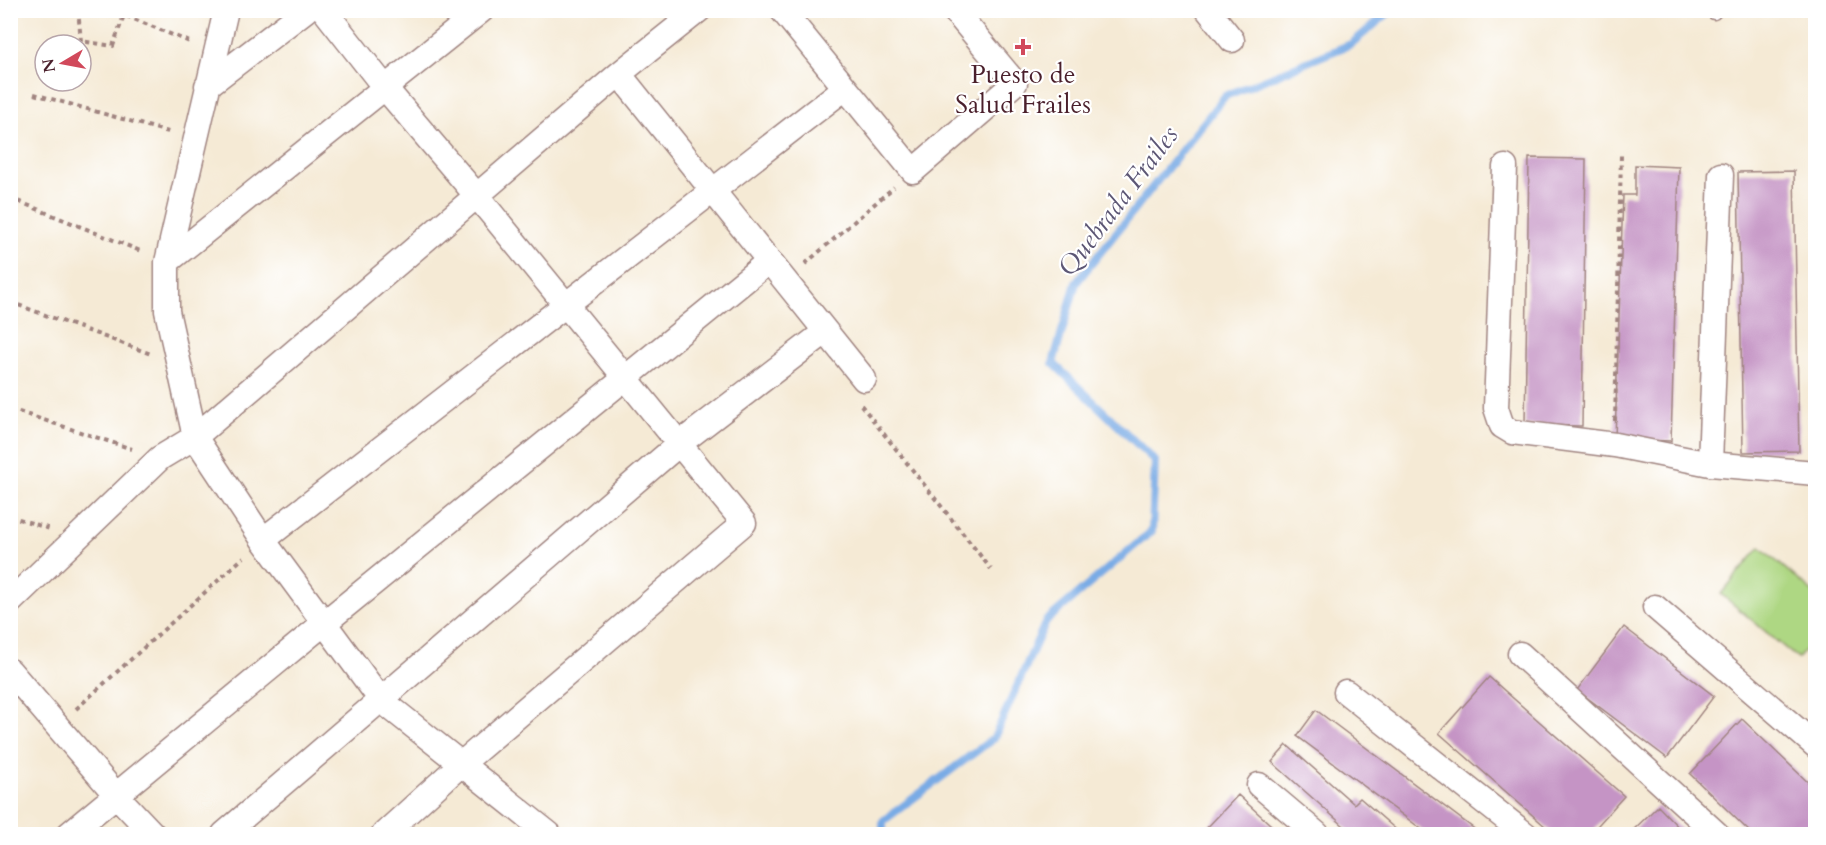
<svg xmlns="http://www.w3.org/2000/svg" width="1826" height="845" viewBox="0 0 1826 845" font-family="Cardo,serif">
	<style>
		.green { fill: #aed783; stroke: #7c7b57; stroke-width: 1.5 }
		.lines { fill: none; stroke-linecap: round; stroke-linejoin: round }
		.stream { stroke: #79abe5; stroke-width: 8 }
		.building { fill: #c594c5 }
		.lane-casing { stroke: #a08480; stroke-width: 15 }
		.street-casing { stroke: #a08480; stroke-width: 27 }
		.path { stroke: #a08480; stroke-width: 4; stroke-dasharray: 4.5 4.5; stroke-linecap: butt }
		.lane { stroke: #fff; stroke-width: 12 }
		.street { stroke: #fff; stroke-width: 24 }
		.poi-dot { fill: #d1495b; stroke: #fff; stroke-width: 2 }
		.labels { text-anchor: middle; stroke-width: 4.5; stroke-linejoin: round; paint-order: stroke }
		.poi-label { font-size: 26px; fill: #4a1f2b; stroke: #fff }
		.water-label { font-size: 27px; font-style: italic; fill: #5d5775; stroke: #fff }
	</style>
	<rect width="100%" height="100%" fill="#fff"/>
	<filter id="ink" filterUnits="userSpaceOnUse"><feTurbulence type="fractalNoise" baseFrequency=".0167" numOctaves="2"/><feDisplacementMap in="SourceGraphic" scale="12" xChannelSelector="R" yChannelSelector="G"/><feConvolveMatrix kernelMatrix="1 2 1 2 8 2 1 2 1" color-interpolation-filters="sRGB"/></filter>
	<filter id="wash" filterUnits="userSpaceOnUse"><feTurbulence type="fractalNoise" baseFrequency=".008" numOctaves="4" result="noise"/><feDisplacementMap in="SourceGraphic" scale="24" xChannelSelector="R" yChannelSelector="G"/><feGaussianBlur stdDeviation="1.35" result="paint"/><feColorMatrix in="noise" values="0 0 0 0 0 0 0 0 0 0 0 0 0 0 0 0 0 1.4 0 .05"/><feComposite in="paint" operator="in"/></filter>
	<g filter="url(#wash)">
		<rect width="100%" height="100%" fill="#f5ead5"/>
		<path class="green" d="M 1760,547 L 1815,594 L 1815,638 L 1798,659 L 1721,594 Z"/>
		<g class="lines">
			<path class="stream" d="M 883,834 L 883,821 L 994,738 L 1046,621 L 1152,531 L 1155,461 L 1053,363 L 1076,283 L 1225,96 L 1351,44 L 1392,10"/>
		</g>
		<g id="blocks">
			<path class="building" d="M 1529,158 L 1586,159 L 1582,426 L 1525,425 Z
				M 1635,165 L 1679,167 L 1671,441 L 1615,439 L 1623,195 L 1635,195 Z
				M 1794,171 L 1799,451 L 1743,452 L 1738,172 Z
				M 1624,627 L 1714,696 L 1667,758 L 1577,690 Z
				M 1489,677 L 1624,796 L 1590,834 L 1554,834 L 1439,733 Z
				M 1316,710 L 1481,834 L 1428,834 L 1297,736 Z
				M 1742,719 L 1816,790 L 1816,834 L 1752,834 L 1690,774 Z
				M 1287,745 L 1354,804 L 1360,798 L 1401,834 L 1353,834 L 1272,762 Z
				M 1238,795 L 1281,834 L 1201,834 Z
				M 1658,806 L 1685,834 L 1629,834 Z"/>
		</g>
	</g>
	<g filter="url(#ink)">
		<use href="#blocks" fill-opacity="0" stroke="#a08480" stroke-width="1.5"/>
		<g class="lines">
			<defs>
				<path id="lane" d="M 1714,13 L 1716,10"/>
				<path id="street" d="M 226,10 L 167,262 L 167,311 L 195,437 L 263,540 L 381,700 L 549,834
					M 324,10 L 386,89 L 477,196 L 744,523 L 460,765 L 384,834
					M 782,10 L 913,171 L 1015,83 L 954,10
					M 1208,10 L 1232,40
					M 619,74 L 864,379
					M 207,86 L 306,10
					M 1505,167 L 1496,408 L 1502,426 L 1512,432 L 1615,445 L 1710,464 L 1816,473
					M 167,262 L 482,10
					M 1710,464 L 1721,175
					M 263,540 L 845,88
					M 10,602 L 160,458 L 195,437 L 619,74 L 699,10
					M 1655,607 L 1816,746
					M 1520,654 L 1717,834
					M 10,671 L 117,796 L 153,834
					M 1346,692 L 1525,834
					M 1259,785 L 1317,834
					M 69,834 L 323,624 L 769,261
					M 224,834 L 679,444 L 825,332"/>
			</defs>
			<use href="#lane" class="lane-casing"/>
			<use href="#street" class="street-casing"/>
			<path class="path" d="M 78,10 L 81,41 L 113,46 L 124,15 L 192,43
				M 34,94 L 172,133
				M 10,198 L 143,252
				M 805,264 L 894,187
				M 10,302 L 151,354
				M 861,405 L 991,569
				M 10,409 L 132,449
				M 1615,421 L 1621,155
				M 10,516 L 50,529
				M 76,709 L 244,557"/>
			<use href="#lane" class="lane"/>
			<use href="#street" class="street"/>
		</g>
	</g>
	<path class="poi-dot" d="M1020 38h6v6h6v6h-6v6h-6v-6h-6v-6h6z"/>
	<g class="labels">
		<g class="poi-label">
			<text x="1023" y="83">Puesto de<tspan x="1023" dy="30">Salud Frailes</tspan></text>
		</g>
		<g class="water-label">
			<text transform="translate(1118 201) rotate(-53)" y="9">Quebrada Frailes</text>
		</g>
	</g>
	<rect width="1826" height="845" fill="none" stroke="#fff" stroke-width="36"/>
	<g transform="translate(63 63) rotate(260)"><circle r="28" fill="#ffffff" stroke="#b7a5aa" stroke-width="1.5"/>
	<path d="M0-4.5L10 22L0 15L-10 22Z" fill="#d1495b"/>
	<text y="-9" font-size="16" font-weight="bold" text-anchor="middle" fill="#4a1f2b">N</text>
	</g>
</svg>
